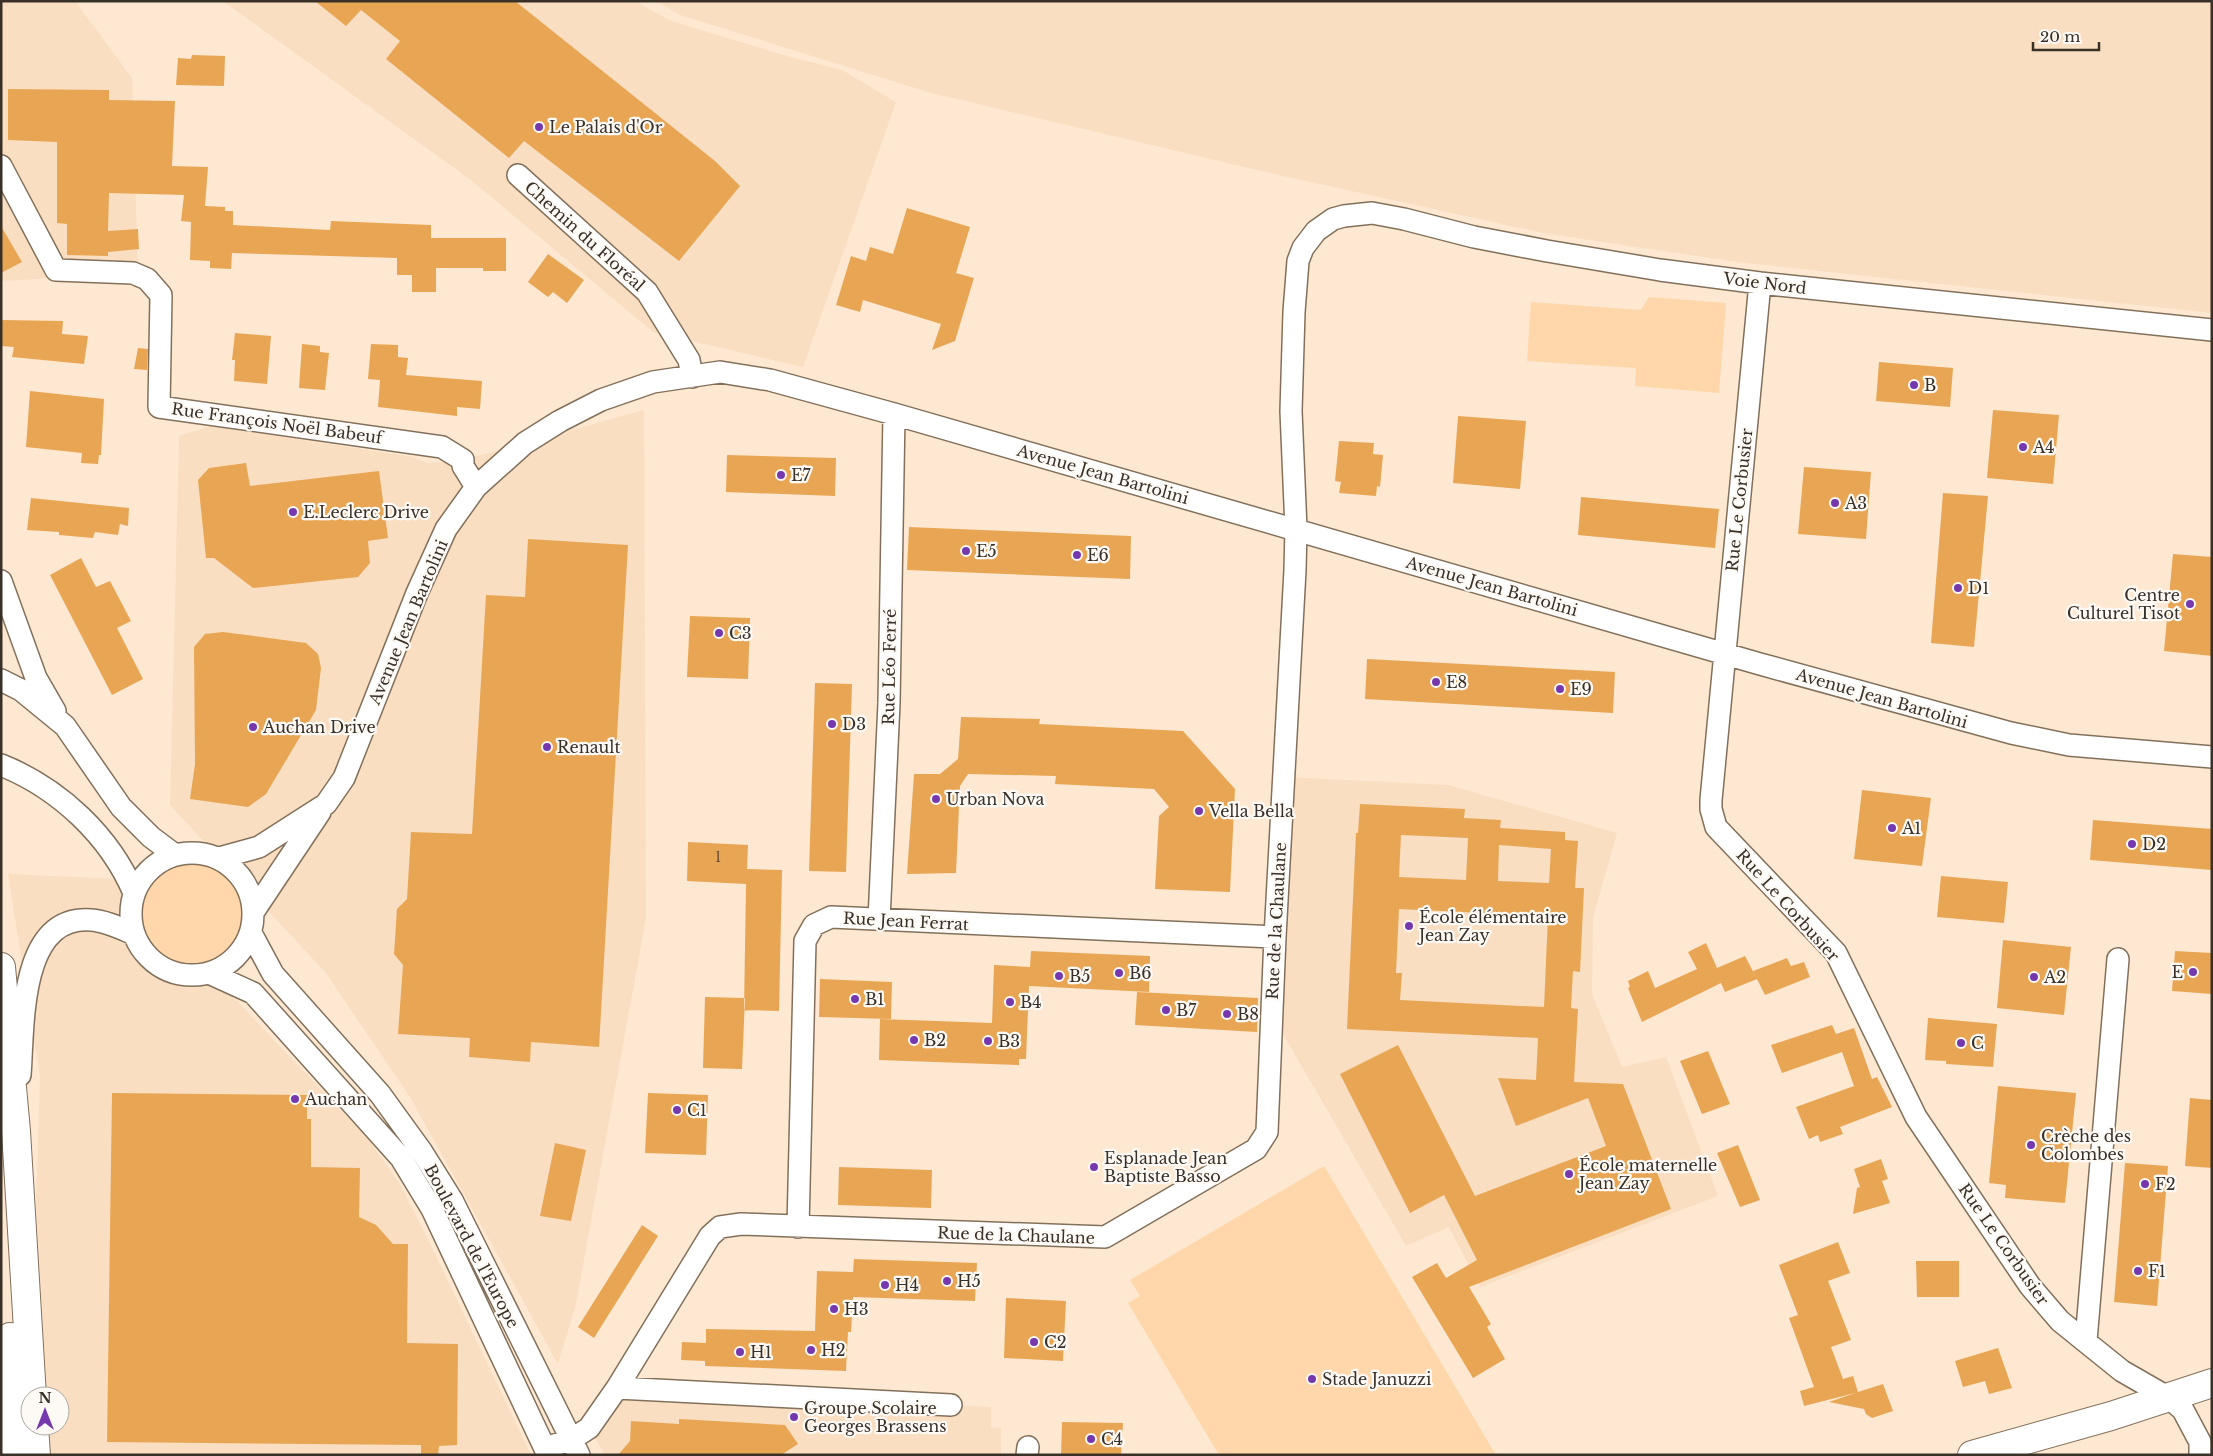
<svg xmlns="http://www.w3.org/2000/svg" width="2213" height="1456" viewBox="0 0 2213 1456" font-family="'Libre Baskerville',serif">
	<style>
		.built { fill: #f9dec1 }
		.green { fill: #ffd7aa }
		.building { fill: #e8a655; fill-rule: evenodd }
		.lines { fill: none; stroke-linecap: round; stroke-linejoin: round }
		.minor-casing { stroke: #83705b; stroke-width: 24 }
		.major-casing { stroke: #83705b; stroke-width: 30 }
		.minor { stroke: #fff; stroke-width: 21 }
		.major { stroke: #fff; stroke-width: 28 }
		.poi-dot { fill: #7638ad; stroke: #fdf9f4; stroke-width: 2 }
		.labels { text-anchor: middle; stroke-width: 4.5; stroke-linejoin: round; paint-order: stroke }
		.number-label { font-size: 14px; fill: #654e32 }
		.poi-label { font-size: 16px; fill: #393027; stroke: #fdf9f4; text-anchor: start }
		.street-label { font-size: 16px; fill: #393027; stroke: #fdf9f4 }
	</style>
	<rect width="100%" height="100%" fill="#fee8d1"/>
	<path class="built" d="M 1,1 L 75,1 L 132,78 L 138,273 L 1,281 Z
		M 223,1 L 635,1 L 671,21 L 787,56 L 842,70 L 896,102 L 803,367 L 653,332 L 472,181 Z
		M 656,1 L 2212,1 L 2212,313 L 1737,262 L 1543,233 L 1274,174 L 931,93 L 680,15 Z
		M 644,410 L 646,918 L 576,1304 L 558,1364 L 410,1097 L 325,972 L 170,805 L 179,436 L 211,426 L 413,457 L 427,463 L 463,460 Z
		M 1284,777 L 1448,785 L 1617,833 L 1593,917 L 1592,994 L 1622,1067 L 1666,1057 L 1718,1196 L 1480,1287 L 1449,1227 L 1406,1246 L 1272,1015 Z
		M 8,874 L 121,879 L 368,1139 L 400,1184 L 428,1239 L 531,1455 L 51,1455 L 49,1426 L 60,1426 L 60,1396 L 47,1396 L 36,1205 L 40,1077 Z
		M 617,1388 L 991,1407 L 991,1427 L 1001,1428 L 1001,1455 L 605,1455 L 589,1428 Z"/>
	<path class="green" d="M 1649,297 L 1726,303 L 1719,393 L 1635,386 L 1636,368 L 1527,361 L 1531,302 L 1641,310 Z
		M131 914a61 61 0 1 1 122 0a61 61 0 1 1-122 0Z
		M 1324,1166 L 1496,1455 L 1219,1455 L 1128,1303 L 1140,1296 L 1130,1280 Z"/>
	<path class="building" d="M 315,1 L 515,1 L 715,161 L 740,186 L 679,261 L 524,141 L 509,158 L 386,59 L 400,41 L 361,10 L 346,26 Z
		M 192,55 L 225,56 L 224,86 L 176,85 L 178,58 L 191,59 Z
		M 8,89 L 109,90 L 109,100 L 175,101 L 172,166 L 208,167 L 205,206 L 225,207 L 225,211 L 233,211 L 233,225 L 330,230 L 331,221 L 431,225 L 431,238 L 506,238 L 506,271 L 483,271 L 483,268 L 436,268 L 436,292 L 412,292 L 412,275 L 397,275 L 397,258 L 232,253 L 231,269 L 210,268 L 210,261 L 190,260 L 191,222 L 181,221 L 184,195 L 109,193 L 108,231 L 138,229 L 139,249 L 108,252 L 108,256 L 67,255 L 67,224 L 57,223 L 57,142 L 8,140 Z
		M 907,208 L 970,227 L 956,273 L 974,278 L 955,341 L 932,350 L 941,324 L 863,300 L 860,312 L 836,305 L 851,256 L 866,261 L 870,247 L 893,254 Z
		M 1,226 L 22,262 L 1,273 Z
		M 548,254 L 584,280 L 567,303 L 553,292 L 548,297 L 528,282 Z
		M 1,320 L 63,321 L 62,334 L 88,336 L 84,364 L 12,357 L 14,347 L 1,346 Z
		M 235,333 L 271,336 L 267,384 L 234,381 L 235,360 L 232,360 Z
		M 302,344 L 320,346 L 320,352 L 329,353 L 325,390 L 299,388 Z
		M 371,344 L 398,345 L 398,357 L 408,358 L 406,375 L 482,381 L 480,409 L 457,407 L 457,416 L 378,407 L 380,380 L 368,379 Z
		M 138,348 L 148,349 L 147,370 L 134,369 Z
		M 1879,362 L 1953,368 L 1950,407 L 1876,401 Z
		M 30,391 L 104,399 L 101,455 L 99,455 L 98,464 L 81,463 L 82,453 L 26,447 Z
		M 1993,410 L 2059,415 L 2053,484 L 1987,478 Z
		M 1458,416 L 1526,421 L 1520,489 L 1453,483 Z
		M 1339,441 L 1374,443 L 1373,454 L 1383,455 L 1380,487 L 1377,486 L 1376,496 L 1339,493 L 1341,482 L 1335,481 Z
		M 727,455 L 836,458 L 835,496 L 726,492 Z
		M 246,463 L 250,486 L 379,471 L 388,538 L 368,541 L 370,563 L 358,577 L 253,588 L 214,558 L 206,558 L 198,480 L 209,468 Z
		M 1804,467 L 1871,472 L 1866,539 L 1798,534 Z
		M 1943,493 L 1988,496 L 1974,647 L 1931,643 Z
		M 1581,497 L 1719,509 L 1715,548 L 1578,535 Z
		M 31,498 L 129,508 L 128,526 L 120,524 L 118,535 L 95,532 L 93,538 L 59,535 L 59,532 L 27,530 Z
		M 909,527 L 1131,536 L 1130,579 L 907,570 Z
		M 528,539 L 628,545 L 599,1047 L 531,1042 L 530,1062 L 469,1057 L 470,1038 L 398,1034 L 403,965 L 394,954 L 397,909 L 407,899 L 411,832 L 472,834 L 486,595 L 525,597 Z
		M 2173,554 L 2212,557 L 2212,656 L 2164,651 Z
		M 81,558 L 96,587 L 110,581 L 131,621 L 117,628 L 143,679 L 112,695 L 50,575 Z
		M 690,616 L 750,618 L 748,679 L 687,677 Z
		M 223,632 L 306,643 L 318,654 L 321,668 L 316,710 L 266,794 L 248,807 L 190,799 L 195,764 L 194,647 L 205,634 Z
		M 1367,659 L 1615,672 L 1613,713 L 1365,699 Z
		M 815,683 L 852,684 L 846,872 L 809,871 Z
		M 961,717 L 1040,719 L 1039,724 L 1183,731 L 1235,789 L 1230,892 L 1155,889 L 1159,816 L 1169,807 L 1154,789 L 1055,784 L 1056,776 L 968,774 L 960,786 L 956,873 L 907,874 L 914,774 L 940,774 L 958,759 Z
		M 1862,790 L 1931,798 L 1922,866 L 1854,859 Z
		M 1360,804 L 1465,809 L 1464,818 L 1501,820 L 1500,828 L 1565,832 L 1565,840 L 1578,841 L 1575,888 L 1584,888 L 1580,972 L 1573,971 L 1571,1008 L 1578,1009 L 1574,1082 L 1623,1084 L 1671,1209 L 1469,1287 L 1491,1324 L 1487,1327 L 1505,1359 L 1473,1378 L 1412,1277 L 1437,1263 L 1446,1278 L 1477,1260 L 1444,1195 L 1410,1213 L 1340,1074 L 1398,1045 L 1475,1196 L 1606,1146 L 1588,1098 L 1516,1126 L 1498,1078 L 1536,1080 L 1538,1038 L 1347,1029 L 1356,833 L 1358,833 ZM 1401,835 L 1468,838 L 1466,880 L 1399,877 ZM 1499,845 L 1551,849 L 1549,883 L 1498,881 ZM 1399,909 L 1548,916 L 1544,1007 L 1400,1000 L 1402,973 L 1396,973 Z
		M 2093,820 L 2212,829 L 2212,870 L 2090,860 Z
		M 688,842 L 748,845 L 747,869 L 782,870 L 779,1011 L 744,1010 L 746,884 L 687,881 Z
		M 1941,876 L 2008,882 L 2004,923 L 1937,917 Z
		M 2003,940 L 2071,947 L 2064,1015 L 1997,1008 Z
		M 1706,943 L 1717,968 L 1745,956 L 1757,979 L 1725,992 L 1721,983 L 1642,1022 L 1628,988 L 1630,987 L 1628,981 L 1648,971 L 1655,988 L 1697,969 L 1688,952 Z
		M 1031,951 L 1150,956 L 1149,992 L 1029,986 L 1026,1059 L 1019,1059 L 1019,1065 L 879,1060 L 880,1019 L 992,1023 L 994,965 L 1030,967 Z
		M 2175,951 L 2212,953 L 2212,994 L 2172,991 Z
		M 1787,958 L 1791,966 L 1804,962 L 1810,977 L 1765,995 L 1753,971 Z
		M 820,979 L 892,982 L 891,1019 L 819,1017 Z
		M 1137,992 L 1258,998 L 1257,1032 L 1135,1025 Z
		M 705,997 L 745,998 L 742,1069 L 703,1068 Z
		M 1928,1018 L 1997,1024 L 1993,1067 L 1946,1064 L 1946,1061 L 1925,1060 Z
		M 1832,1025 L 1836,1034 L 1854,1028 L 1872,1079 L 1877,1077 L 1892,1107 L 1840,1127 L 1843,1134 L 1820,1142 L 1818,1135 L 1809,1139 L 1796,1107 L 1854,1086 L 1842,1052 L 1782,1073 L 1771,1045 Z
		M 1708,1051 L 1730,1104 L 1702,1114 L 1680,1061 Z
		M 1998,1086 L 2076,1093 L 2065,1203 L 2005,1198 L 2006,1185 L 1989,1183 Z
		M 112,1093 L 307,1095 L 307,1119 L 311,1119 L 311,1167 L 360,1168 L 359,1217 L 376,1225 L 393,1244 L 408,1244 L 407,1343 L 458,1344 L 457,1445 L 439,1446 L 438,1455 L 421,1455 L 421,1445 L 107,1442 Z
		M 648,1093 L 708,1095 L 706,1155 L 645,1153 Z
		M 2190,1098 L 2212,1100 L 2212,1168 L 2185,1166 Z
		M 555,1143 L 586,1150 L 571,1221 L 540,1216 Z
		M 1738,1145 L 1760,1200 L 1740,1207 L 1717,1153 Z
		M 1881,1159 L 1888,1179 L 1882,1181 L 1890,1203 L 1853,1214 L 1857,1188 L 1860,1187 L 1854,1169 Z
		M 2125,1163 L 2168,1166 L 2157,1306 L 2114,1302 Z
		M 839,1167 L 932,1170 L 931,1208 L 838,1205 Z
		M 642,1225 L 658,1236 L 594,1338 L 578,1327 Z
		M 1838,1242 L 1850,1273 L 1828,1281 L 1851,1340 L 1831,1347 L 1843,1379 L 1853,1376 L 1858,1392 L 1883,1384 L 1893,1411 L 1872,1418 L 1866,1414 L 1864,1409 L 1829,1402 L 1855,1393 L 1804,1406 L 1800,1391 L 1814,1387 L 1789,1318 L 1798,1315 L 1779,1265 Z
		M 854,1259 L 977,1263 L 975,1301 L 853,1297 L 851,1332 L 848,1332 L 846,1371 L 705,1366 L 705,1361 L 681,1360 L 682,1342 L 706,1343 L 706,1329 L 815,1331 L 817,1271 L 853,1272 Z
		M 1916,1261 L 1959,1261 L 1959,1297 L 1917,1297 Z
		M 1006,1298 L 1066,1301 L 1063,1361 L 1004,1358 Z
		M 1998,1348 L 2012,1388 L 1989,1394 L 1985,1381 L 1963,1387 L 1955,1361 Z
		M 679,1419 L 785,1425 L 798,1444 L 781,1455 L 618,1455 L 630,1441 L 631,1421 L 679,1424 Z
		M 1062,1422 L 1123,1423 L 1121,1455 L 1061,1455 Z"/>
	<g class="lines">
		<defs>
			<path id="minor" d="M 1,166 L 56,270 L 133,273 L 147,279 L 161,295 L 159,407 L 442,447 L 463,460 L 463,466 L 476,487
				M 518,175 L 647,292 L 689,360 L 692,377
				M 1760,283 L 1711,800 L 1711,809 L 1716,827 L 1836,953 L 1916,1117 L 2030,1286 L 2060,1321 L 2122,1371 L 2169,1398 L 2183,1410 L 2200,1442 L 2200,1455
				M 1,581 L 36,678 L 55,711
				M 1,680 L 21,690 L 65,726 L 121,807 L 151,837 L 175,855
				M 1,765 C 59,788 110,836 134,893
				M131 914a61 61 0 1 1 122 0a61 61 0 1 1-122 0Z
				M 219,858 L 259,847 L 326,804 L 344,778 L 417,593 L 446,529 L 476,487 L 525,443 L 560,421 L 601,400 L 653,382 L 720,372 L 770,380 L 894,414 L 1760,664 L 2011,733 L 2069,745 L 2212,757
				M 254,911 L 320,812
				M 879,920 L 889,703 L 894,414
				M 251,933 L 273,974 L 380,1094 L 422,1152 L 452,1200 L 579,1455
				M 209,973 L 253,993 L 401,1158 L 432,1209 L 548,1455
				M 20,1075 C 24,1027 18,915 91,920 C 106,921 120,928 134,934
				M 798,1227 L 805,941 L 814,925 L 831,917 L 1275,937
				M 2086,1341 L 2118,959
				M 617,1388 L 951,1405
				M 546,1448 L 572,1439 L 589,1428 L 617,1388 L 710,1236 L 720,1227 L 741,1224 L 1105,1237 L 1256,1149 L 1267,1132 L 1275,937 L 1295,570 L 1296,529 L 1291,411 L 1294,312 L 1298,261 L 1303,248 L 1316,231 L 1333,219 L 1344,216 L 1372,213 L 1404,219 L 1474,237 L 1547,251 L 1660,270 L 1760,283 L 2212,330
				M 1027,1455 L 1028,1447"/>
			<path id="major" d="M 1,967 L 16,1131 L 32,1396
				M 10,1337 L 15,1455
				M 34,1426 L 36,1455
				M 1972,1455 L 2111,1416 L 2212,1383"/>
		</defs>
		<use href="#minor" class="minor-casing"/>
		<use href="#major" class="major-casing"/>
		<use href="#minor" class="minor"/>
		<use href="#major" class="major"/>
	</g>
	<g class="poi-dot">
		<circle cx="539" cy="127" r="5"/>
		<circle cx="1914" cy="385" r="5"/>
		<circle cx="2023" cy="447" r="5"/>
		<circle cx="781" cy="475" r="5"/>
		<circle cx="1835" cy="503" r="5"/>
		<circle cx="293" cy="512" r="5"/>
		<circle cx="966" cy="551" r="5"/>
		<circle cx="1077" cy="555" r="5"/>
		<circle cx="1958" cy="588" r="5"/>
		<circle cx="2190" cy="604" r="5"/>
		<circle cx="719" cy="633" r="5"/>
		<circle cx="1436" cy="682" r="5"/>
		<circle cx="1560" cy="689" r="5"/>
		<circle cx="832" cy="724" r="5"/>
		<circle cx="253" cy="727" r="5"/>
		<circle cx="547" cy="747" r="5"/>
		<circle cx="936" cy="799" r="5"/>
		<circle cx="1199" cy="811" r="5"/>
		<circle cx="1892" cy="828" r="5"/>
		<circle cx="2132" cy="844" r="5"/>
		<circle cx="1409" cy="926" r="5"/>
		<circle cx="2193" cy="972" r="5"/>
		<circle cx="1119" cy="973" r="5"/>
		<circle cx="1059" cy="976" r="5"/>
		<circle cx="2034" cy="977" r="5"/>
		<circle cx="855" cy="999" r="5"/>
		<circle cx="1010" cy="1002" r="5"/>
		<circle cx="1166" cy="1010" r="5"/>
		<circle cx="1227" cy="1014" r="5"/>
		<circle cx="914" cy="1040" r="5"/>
		<circle cx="988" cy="1041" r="5"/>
		<circle cx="1961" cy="1043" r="5"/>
		<circle cx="295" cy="1099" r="5"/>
		<circle cx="677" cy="1110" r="5"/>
		<circle cx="2031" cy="1145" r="5"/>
		<circle cx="1094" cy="1167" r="5"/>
		<circle cx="1569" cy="1174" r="5"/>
		<circle cx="2145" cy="1184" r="5"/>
		<circle cx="2138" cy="1271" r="5"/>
		<circle cx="947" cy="1281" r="5"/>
		<circle cx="885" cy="1285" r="5"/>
		<circle cx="834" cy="1309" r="5"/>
		<circle cx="1034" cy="1342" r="5"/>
		<circle cx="811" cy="1350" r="5"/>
		<circle cx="740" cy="1352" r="5"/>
		<circle cx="1312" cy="1379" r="5"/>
		<circle cx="794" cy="1417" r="5"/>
		<circle cx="1091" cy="1439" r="5"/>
	</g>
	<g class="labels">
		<g class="number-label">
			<text x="718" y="862">1</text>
		</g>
		<g class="poi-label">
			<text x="549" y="133">Le Palais d'Or</text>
			<text x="1924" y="391">B</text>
			<text x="2033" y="453">A4</text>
			<text x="791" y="481">E7</text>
			<text x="1845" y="509">A3</text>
			<text x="303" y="518">E.Leclerc Drive</text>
			<text x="976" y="557">E5</text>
			<text x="1087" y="561">E6</text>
			<text x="1968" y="594">D1</text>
			<text x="2180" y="601" text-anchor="end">Centre<tspan x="2180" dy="18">Culturel Tisot</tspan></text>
			<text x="729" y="639">C3</text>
			<text x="1446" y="688">E8</text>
			<text x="1570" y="695">E9</text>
			<text x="842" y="730">D3</text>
			<text x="263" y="733">Auchan Drive</text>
			<text x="557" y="753">Renault</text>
			<text x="946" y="805">Urban Nova</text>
			<text x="1209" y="817">Vella Bella</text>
			<text x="1902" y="834">A1</text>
			<text x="2142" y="850">D2</text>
			<text x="1419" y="923">École élémentaire<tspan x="1419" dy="18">Jean Zay</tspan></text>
			<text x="2183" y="978" text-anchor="end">E</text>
			<text x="1129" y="979">B6</text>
			<text x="1069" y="982">B5</text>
			<text x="2044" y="983">A2</text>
			<text x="865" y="1005">B1</text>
			<text x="1020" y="1008">B4</text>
			<text x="1176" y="1016">B7</text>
			<text x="1237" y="1020">B8</text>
			<text x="924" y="1046">B2</text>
			<text x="998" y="1047">B3</text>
			<text x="1971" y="1049">C</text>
			<text x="305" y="1105">Auchan</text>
			<text x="687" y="1116">C1</text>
			<text x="2041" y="1142">Crèche des<tspan x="2041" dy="18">Colombes</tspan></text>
			<text x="1104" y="1164">Esplanade Jean<tspan x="1104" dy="18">Baptiste Basso</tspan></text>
			<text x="1579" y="1171">École maternelle<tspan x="1579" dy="18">Jean Zay</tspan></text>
			<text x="2155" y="1190">F2</text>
			<text x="2148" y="1277">F1</text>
			<text x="957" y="1287">H5</text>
			<text x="895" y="1291">H4</text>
			<text x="844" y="1315">H3</text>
			<text x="1044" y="1348">C2</text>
			<text x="821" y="1356">H2</text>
			<text x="750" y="1358">H1</text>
			<text x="1322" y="1385">Stade Januzzi</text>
			<text x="804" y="1414">Groupe Scolaire<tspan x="804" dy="18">Georges Brassens</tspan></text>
			<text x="1101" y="1445">C4</text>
		</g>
		<g class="street-label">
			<text transform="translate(585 236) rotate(42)" y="6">Chemin du Floréal</text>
			<text transform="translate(1765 283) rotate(7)" y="6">Voie Nord</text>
			<text transform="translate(277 423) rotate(8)" y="6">Rue François Noël Babeuf</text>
			<text transform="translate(1103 474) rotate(16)" y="6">Avenue Jean Bartolini</text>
			<text transform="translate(1739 500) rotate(-84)" y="6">Rue Le Corbusier</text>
			<text transform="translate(1492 586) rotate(16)" y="6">Avenue Jean Bartolini</text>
			<text transform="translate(408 622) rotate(-67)" y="6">Avenue Jean Bartolini</text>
			<text transform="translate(889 667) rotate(-89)" y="6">Rue Léo Ferré</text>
			<text transform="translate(1882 698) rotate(16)" y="6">Avenue Jean Bartolini</text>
			<text transform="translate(1788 905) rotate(48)" y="6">Rue Le Corbusier</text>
			<text transform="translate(906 921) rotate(3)" y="6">Rue Jean Ferrat</text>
			<text transform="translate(1276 921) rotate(-87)" y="6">Rue de la Chaulane</text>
			<text transform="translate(1016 1235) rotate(2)" y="6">Rue de la Chaulane</text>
			<text transform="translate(2004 1244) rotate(55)" y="6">Rue Le Corbusier</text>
			<text transform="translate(472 1246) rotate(62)" y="6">Boulevard de l'Europe</text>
		</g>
	</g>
	<rect width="2213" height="1456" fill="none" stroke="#393027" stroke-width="5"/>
	<g transform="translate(45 1411)"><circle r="24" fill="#fdf9f4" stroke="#afa9a2"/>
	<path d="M0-4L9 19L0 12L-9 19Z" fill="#7638ad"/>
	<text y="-8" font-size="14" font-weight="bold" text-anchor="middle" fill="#393027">N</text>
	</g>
	<path d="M2033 42v8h66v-8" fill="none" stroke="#393027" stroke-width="2.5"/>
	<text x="2040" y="42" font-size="15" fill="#393027" stroke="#fdf9f4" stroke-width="4" paint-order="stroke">20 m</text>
</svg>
